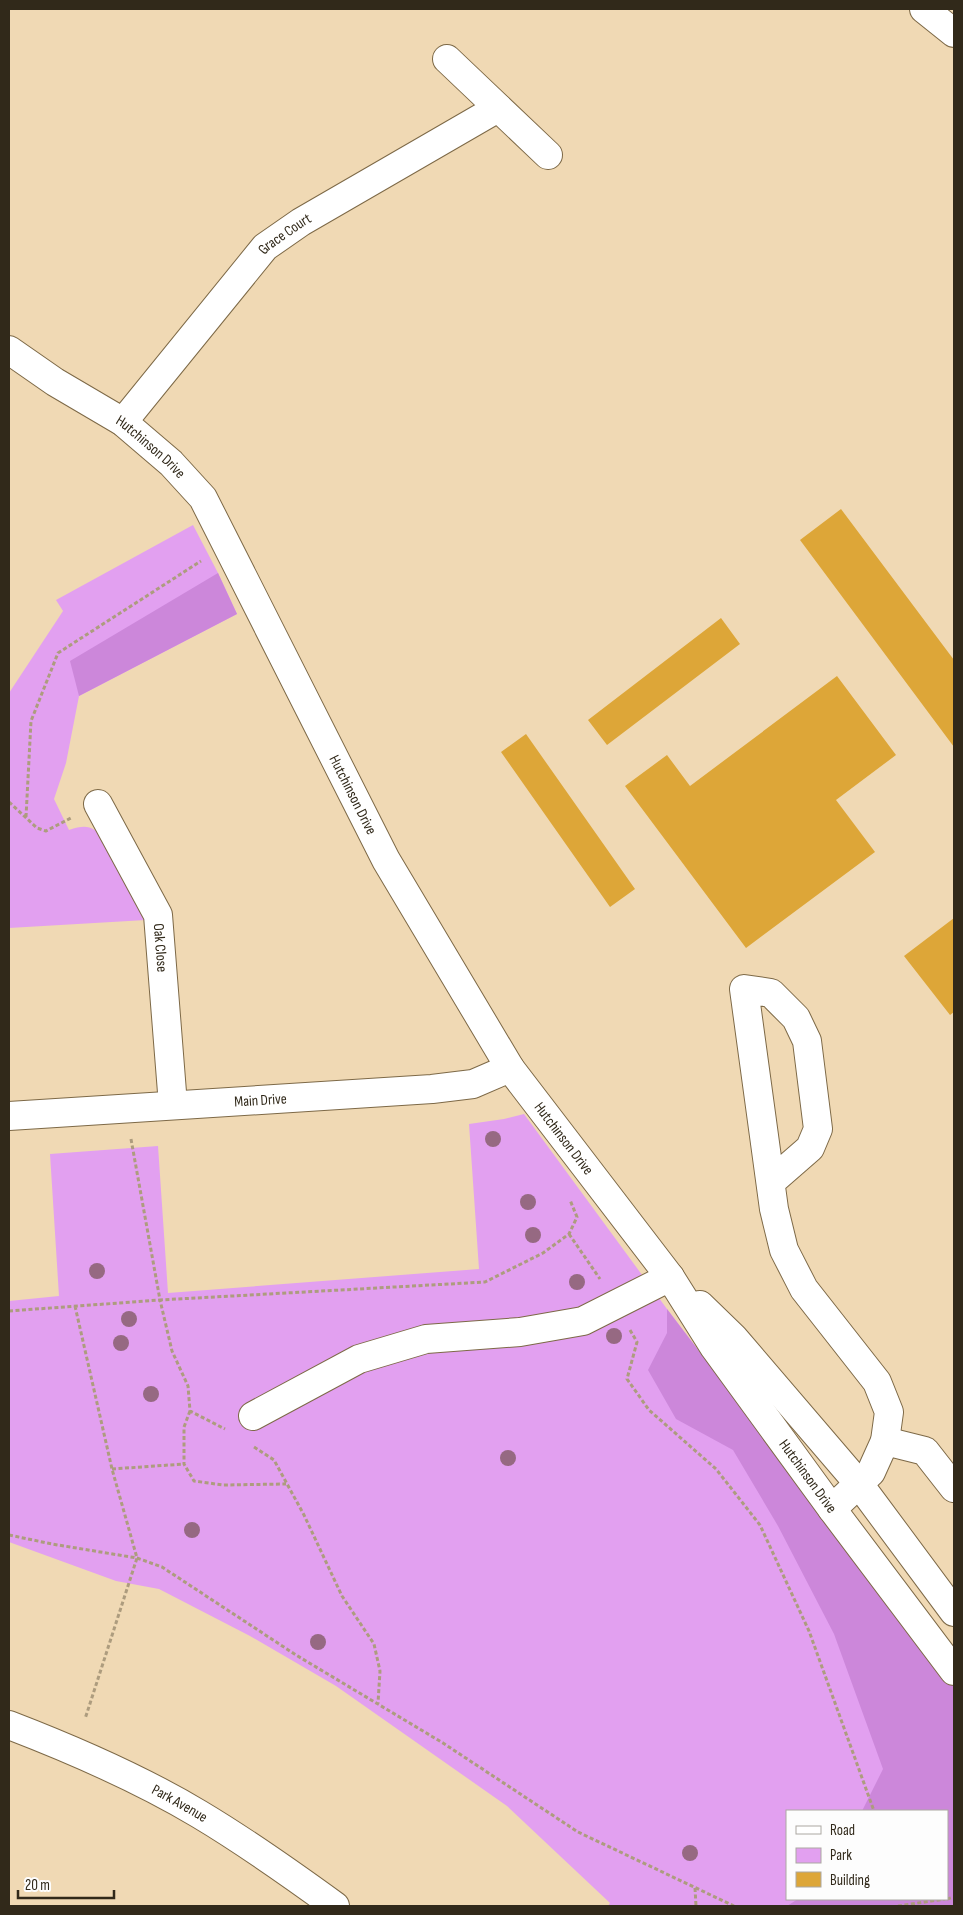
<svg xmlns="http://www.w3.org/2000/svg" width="963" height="1915" viewBox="0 0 963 1915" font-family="'Sofia Sans Condensed',sans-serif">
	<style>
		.green { fill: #e2a0f0; fill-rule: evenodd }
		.forest { fill: #cc87da }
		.building { fill: #dda638 }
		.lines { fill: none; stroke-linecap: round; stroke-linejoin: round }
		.minor-casing { stroke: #7d6947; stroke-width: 30 }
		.path { stroke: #ad9c7e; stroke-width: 3; stroke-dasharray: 4 2.5; stroke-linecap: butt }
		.minor { stroke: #fff; stroke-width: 28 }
		.tree { fill: #966982 }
		.labels { text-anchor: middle; stroke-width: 4; stroke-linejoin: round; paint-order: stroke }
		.street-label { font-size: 15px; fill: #31291a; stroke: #fdfdfd }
	</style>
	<rect width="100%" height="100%" fill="#f0d9b4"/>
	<path class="green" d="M 193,525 L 218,573 L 237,614 L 79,696 L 66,763 L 54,799 L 69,830 C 87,824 92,826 106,839 L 146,920 L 9,928 L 9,693 L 63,611 L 56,600 Z
		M 524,1114 L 667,1309 L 954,1686 L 954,1906 L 608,1906 L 610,1903 L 507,1806 L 336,1686 L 250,1636 L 159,1589 L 116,1581 L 9,1542 L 9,1301 L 59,1296 L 50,1154 L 158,1146 L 168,1293 L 479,1269 L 469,1124 L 504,1119 ZM 787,1811 L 947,1811 L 947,1899 L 787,1899 Z"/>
	<path class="forest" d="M 218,573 L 237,614 L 79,696 L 70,661 Z
		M 667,1309 L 954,1686 L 954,1906 L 787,1906 L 798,1899 L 947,1899 L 947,1811 L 862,1811 L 883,1769 L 834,1634 L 778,1526 L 733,1450 L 676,1419 L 648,1370 L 667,1333 Z"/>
	<path class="building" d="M 841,509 L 954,660 L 954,747 L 800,540 Z
		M 721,618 L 740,644 L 607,745 L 588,720 Z
		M 837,676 L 896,755 L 836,800 L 875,852 L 746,948 L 625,786 L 667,755 L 690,786 Z
		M 526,734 L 635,889 L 610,907 L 501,752 Z
		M 954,918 L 954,1012 L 950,1015 L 904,956 Z"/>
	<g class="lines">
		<defs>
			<g id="minor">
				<path d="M 924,9 L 954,33"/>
				<path d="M 447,59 L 548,155"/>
				<path id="s1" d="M 9,350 L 55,382 L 123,422 L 171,463 L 203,498 L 386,860 L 510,1068 L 670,1277 L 714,1347 L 832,1509 L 954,1671"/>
				<path id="s2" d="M 123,422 L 265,247 L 301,222 L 498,108"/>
				<path id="s3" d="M 98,804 L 158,915 L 173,1105"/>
				<path id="s4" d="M 9,1116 L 432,1089 L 473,1084 L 510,1068"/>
				<path d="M 771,1182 L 810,1148 L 818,1129 L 807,1041 L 796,1018 L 771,993 L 744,989 L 774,1209 L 784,1250 L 804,1289 L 877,1382 L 889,1412 L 885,1441 L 871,1472 L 832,1509"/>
				<path d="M 700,1305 L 734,1338 L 859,1484 L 954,1612"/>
				<path d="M 253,1416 L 359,1359 L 426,1339 L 520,1332 L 583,1321 L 670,1277"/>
				<path d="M 885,1441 L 925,1451 L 954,1488"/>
				<path id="s5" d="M 9,1725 C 74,1750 139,1778 199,1814 C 246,1842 291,1874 335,1906"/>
			</g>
		</defs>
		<use href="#minor" class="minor-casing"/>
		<path class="path" d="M 9,802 L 37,828 L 46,831 L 71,818
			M 26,817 L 31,721 L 58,653 L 201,561
			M 131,1139 L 160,1300 L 485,1282 L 543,1253 L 569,1234 L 577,1217 L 570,1200
			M 569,1234 L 600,1279
			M 75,1306 L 112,1469 L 137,1558 L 85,1719
			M 9,1311 L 160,1300 L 172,1351 L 188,1386 L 190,1411 L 225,1429
			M 630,1330 L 637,1342 L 627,1379 L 649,1410 L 716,1469 L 760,1525 L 809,1631 L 874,1811
			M 190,1411 L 184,1427 L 184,1464 L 194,1481 L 223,1485 L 286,1484
			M 254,1447 L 274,1460 L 304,1515 L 342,1596 L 374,1644 L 380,1671 L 378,1703
			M 112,1469 L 184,1464
			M 9,1535 L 52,1544 L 137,1558 L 162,1567 L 296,1655 L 443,1743 L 578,1832 L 734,1906
			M 695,1888 L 696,1906
			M 947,1899 L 954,1897
			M 898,1906 L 945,1899"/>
		<use href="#minor" class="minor"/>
	</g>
	<g class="tree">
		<circle cx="493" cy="1139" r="8"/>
		<circle cx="528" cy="1202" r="8"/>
		<circle cx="533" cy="1235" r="8"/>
		<circle cx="97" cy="1271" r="8"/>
		<circle cx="577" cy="1282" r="8"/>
		<circle cx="129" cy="1319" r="8"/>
		<circle cx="614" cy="1336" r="8"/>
		<circle cx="121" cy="1343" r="8"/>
		<circle cx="151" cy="1394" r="8"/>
		<circle cx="508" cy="1458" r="8"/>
		<circle cx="192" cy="1530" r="8"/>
		<circle cx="318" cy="1642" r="8"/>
		<circle cx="690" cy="1853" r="8"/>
	</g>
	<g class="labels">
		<g class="street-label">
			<text dy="5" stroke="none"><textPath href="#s2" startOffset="249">Grace Court</textPath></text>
			<text dy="5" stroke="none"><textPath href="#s1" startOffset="172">Hutchinson Drive</textPath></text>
			<text dy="5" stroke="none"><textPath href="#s1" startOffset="578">Hutchinson Drive</textPath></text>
			<text dy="5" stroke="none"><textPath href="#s3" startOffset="159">Oak Close</textPath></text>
			<text dy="5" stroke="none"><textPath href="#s4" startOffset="252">Main Drive</textPath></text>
			<text dy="5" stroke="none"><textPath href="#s1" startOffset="982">Hutchinson Drive</textPath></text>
			<text dy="5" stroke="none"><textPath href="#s1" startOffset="1399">Hutchinson Drive</textPath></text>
			<text dy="5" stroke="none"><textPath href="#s5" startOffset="188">Park Avenue</textPath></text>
		</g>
	</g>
	<rect width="963" height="1915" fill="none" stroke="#31291a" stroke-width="20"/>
	<rect x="786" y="1810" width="162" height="90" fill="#fdfdfd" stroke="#aba8a2"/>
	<rect x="796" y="1826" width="25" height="8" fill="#ffffff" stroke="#aba8a2"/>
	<text x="830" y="1835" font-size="15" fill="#31291a">Road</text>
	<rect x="796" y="1848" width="25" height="15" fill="#e2a0f0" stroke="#aba8a2"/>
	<text x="830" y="1860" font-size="15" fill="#31291a">Park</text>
	<rect x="796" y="1872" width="25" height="15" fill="#dda638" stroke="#aba8a2"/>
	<text x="830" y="1885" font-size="15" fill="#31291a">Building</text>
	<path d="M18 1890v8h96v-8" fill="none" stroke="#31291a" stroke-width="2.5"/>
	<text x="25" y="1890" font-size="15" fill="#31291a" stroke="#fdfdfd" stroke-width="4" paint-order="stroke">20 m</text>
</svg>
